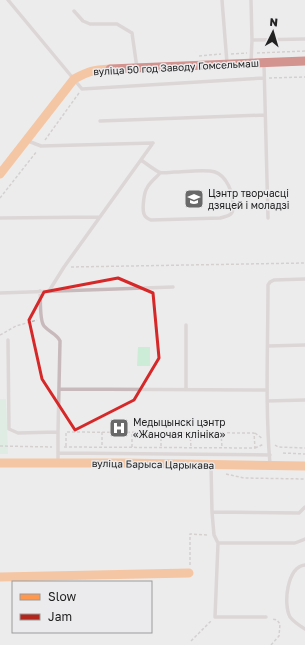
<svg xmlns="http://www.w3.org/2000/svg" width="305" height="645" viewBox="0 0 305 645" font-family="'Golos Text',sans-serif">
	<style>
		.green { fill: #ccecd8 }
		.lines { fill: none; stroke-linecap: round; stroke-linejoin: round }
		.path { stroke: #b6adae; stroke-width: 1.5; stroke-dasharray: 3 2; stroke-linecap: butt }
		.lane { stroke: #c8babc; stroke-width: 3.5 }
		.slow { stroke: #ff974d; stroke-width: 9 }
		.jam { stroke: #b3261e; stroke-width: 9 }
		.marked { fill: none; stroke: #d62828; stroke-width: 3; stroke-linejoin: round }
		.labels { text-anchor: middle; stroke-width: 3; stroke-linejoin: round; paint-order: stroke }
		.street-label { font-size: 10px; fill: #222223; stroke: #ebebed }
		.poi-label { font-size: 10px; fill: #222223; stroke: #ebebed; text-anchor: start }
	</style>
	<rect width="100%" height="100%" fill="#ececec"/>
	<path class="green" d="M 138,347 L 150,347 L 150,366 L 137,366 Z
		M 0,399 L 6,399 L 8,454 L 0,454 Z"/>
	<g class="lines">
		<path class="path" d="M 257,53 L 305,51
			M 231,54 L 247,53
			M 199,56 L 221,54
			M 269,78 L 305,77
			M 45,140 L 79,93
			M 0,198 L 37,151
			M 71,267 L 305,263
			M 0,335 L 16,326 L 37,320
			M 102,432 L 102,446
			M 161,433 L 161,447
			M 190,433 L 191,447
			M 221,433 L 222,447
			M 255,433 L 263,439
			M 275,445 L 278,447 L 305,448
			M 0,446 L 52,447
			M 64,447 L 255,448 L 254,433 L 66,432 L 66,446
			M 132,447 L 132,433
			M 255,448 L 264,444
			M 283,453 L 305,454
			M 226,474 L 244,478 L 305,479
			M 190,565 L 190,534 L 208,535
			M 191,641 L 211,621
			M 271,645 L 279,636 L 280,624 L 277,620 L 272,619"/>
		<path class="lane" d="M 8,0 L 82,89 L 264,78
			M 222,0 L 227,63
			M 251,0 L 252,40
			M 74,11 L 83,21 L 90,24 L 117,24 L 132,33 L 137,68
			M 251,62 L 252,40 L 305,39
			M 264,64 L 268,218
			M 100,121 L 265,115
			M 28,141 L 41,146 L 153,143
			M 141,160 C 147,164 153,169 159,172 C 163,174 170,172 174,172 C 184,172 206,169 215,172 C 227,176 233,193 233,205 C 234,215 229,216 220,218 L 151,220 C 148,219 145,217 144,214 C 142,209 144,192 147,188 C 150,182 156,178 160,173
			M 0,218 L 100,217
			M 40,291 C 41,299 39,320 44,326 C 49,332 57,334 60,341 L 58,432 L 58,462
			M 49,291 L 64,267 L 153,143
			M 0,293 L 173,287
			M 8,340 L 9,429 L 18,433 L 58,432
			M 268,346 L 305,345
			M 59,389 L 267,390
			M 186,390 L 186,325
			M 267,401 L 305,400
			M 58,453 L 270,455
			M 270,464 C 265,405 268,345 268,285 L 270,282 L 274,280 L 305,279
			M 211,465 L 212,512 L 214,535 L 218,543 L 215,617 L 266,617
			M 212,512 L 299,513 L 305,507
			M 218,543 L 295,543 L 305,539
			M 305,565 C 287,567 283,604 290,617 C 294,622 300,626 305,629"/>
		<path class="slow" d="M 0,174 L 74,79 C 89,71 93,70 110,69
			M 0,463 L 124,463 L 305,466
			M 0,577 L 189,573"/>
		<path class="jam" d="M 110,69 L 305,61"/>
	</g>
	<path d="M0 0H305V645H0ZM 118,278 L 153,293 L 159,358 L 134,400 L 75,430 L 42,379 L 29,320 L 44,292 Z" fill="#ececec" fill-opacity=".55" fill-rule="evenodd"/>
	<path class="marked" d="M 118,278 L 153,293 L 159,358 L 134,400 L 75,430 L 42,379 L 29,320 L 44,292 Z"/>
	<defs>
		<symbol id="school-square" viewBox="-11 -11 22 22"><rect x="-9" y="-9" width="18" height="18" rx="4" fill="#696969" stroke="#ebebed"/><path d="M0-5L7-2L0 1L-7-2ZM-4 1L0 2.5L4 1V4Q0 6-4 4Z" fill="#fff"/></symbol>
		<symbol id="hospital-square" viewBox="-11 -11 22 22"><rect x="-9" y="-9" width="18" height="18" rx="4" fill="#696969" stroke="#ebebed"/><path d="M-5-5h3v3.5h4V-5h3V5h-3V1.5h-4V5h-3Z" fill="#fff"/></symbol>
	</defs>
	<g fill-rule="evenodd">
		<use href="#school-square" x="183" y="188" width="22" height="22"/>
		<use href="#hospital-square" x="108" y="417" width="22" height="22"/>
	</g>
	<g class="labels">
		<g class="street-label">
			<text transform="translate(176 67) rotate(-3)" y="4">вуліца 50 год Заводу Гомсельмаш</text>
			<text transform="translate(153 464) rotate(1)" y="4">вуліца Барыса Царыкава</text>
		</g>
		<g class="poi-label">
			<text x="208" y="197">Цэнтр творчасці<tspan x="208" dy="12">дзяцей і моладзі</tspan></text>
			<text x="133" y="426">Медыцынскі цэнтр<tspan x="133" dy="12">«Жаночая клініка»</tspan></text>
		</g>
	</g>
	<rect x="12" y="581" width="140" height="52" fill="#ebebed" stroke="#9b9b9c"/>
	<rect x="20" y="594" width="20" height="6" fill="#ff974d" stroke="#9b9b9c"/>
	<text x="48" y="601" font-size="12" fill="#222223">Slow</text>
	<rect x="20" y="614" width="20" height="6" fill="#b3261e" stroke="#9b9b9c"/>
	<text x="48" y="621" font-size="12" fill="#222223">Jam</text>
	<g transform="translate(273 32) rotate(5)" stroke="#ebebed" stroke-width="3" paint-order="stroke">
	<path d="M0-3L7 15L0 10L-7 15Z" fill="#222223"/>
	<text y="-6" font-size="11" font-weight="bold" text-anchor="middle" fill="#222223">N</text>
	</g>
</svg>
